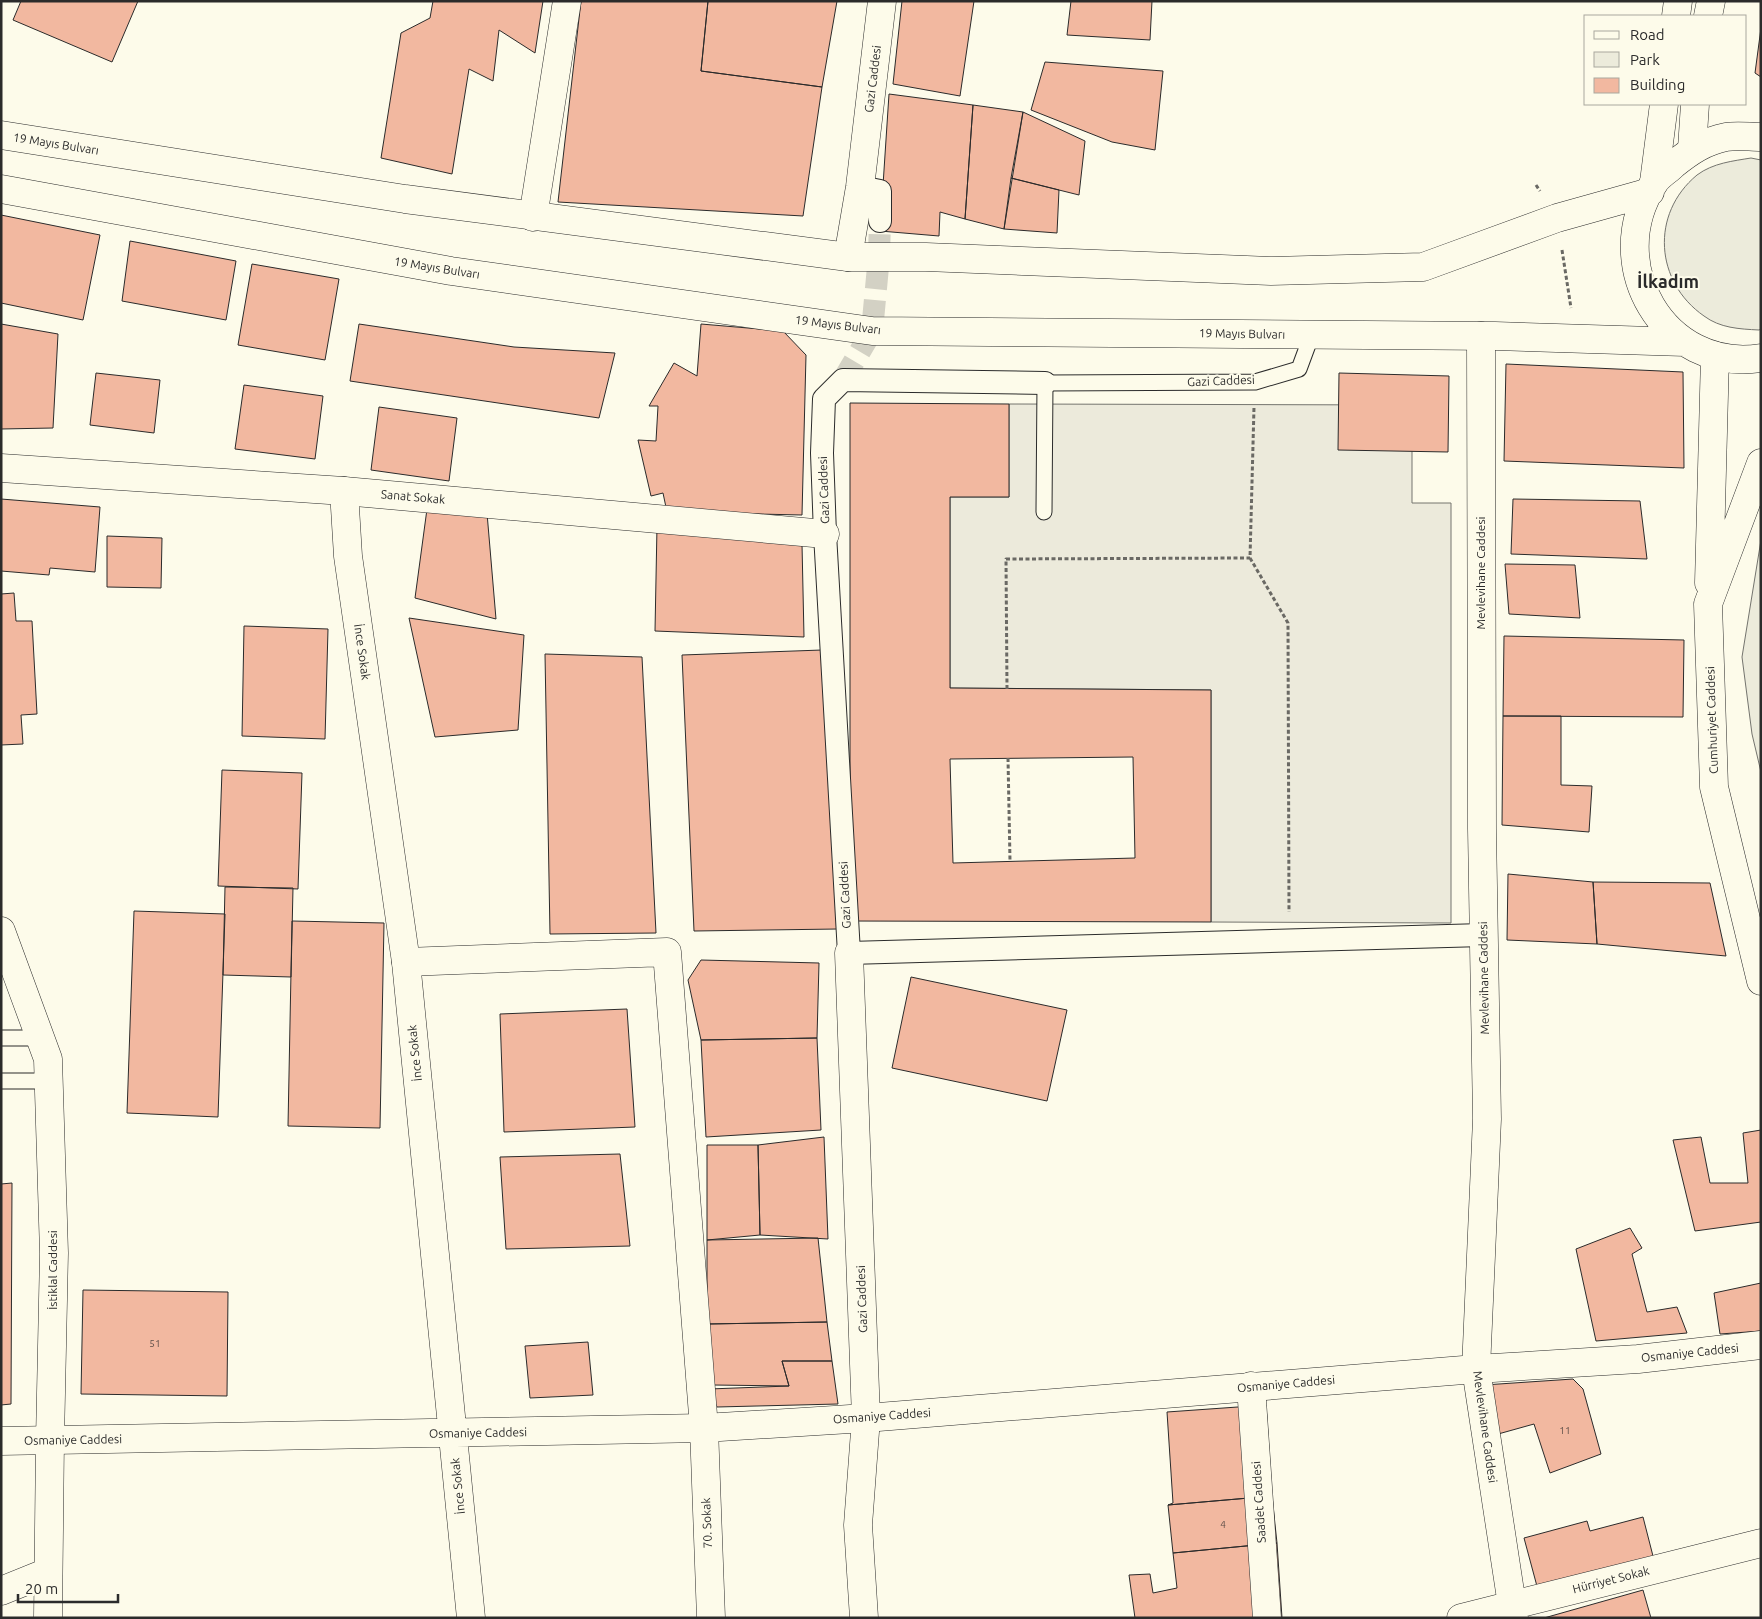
<svg xmlns="http://www.w3.org/2000/svg" width="1762" height="1619" viewBox="0 0 1762 1619" font-family="Ubuntu,sans-serif">
	<style>
		.green { fill: #ecebdb; stroke: #74746e }
		.parking { fill: #eceadb; stroke: #74746e }
		.building { fill: #f2b8a0; stroke: #2b2b2b; fill-rule: evenodd }
		.lines { fill: none; stroke-linecap: round; stroke-linejoin: round }
		.pedestrian-tunnel { stroke: #d3d1c4; stroke-width: 22; stroke-dasharray: 22 11; stroke-linecap: butt }
		.service-casing { stroke: #2b2b2b; stroke-width: 17 }
		.pedestrian-casing { stroke: #2b2b2b; stroke-width: 24 }
		.minor-casing { stroke: #2b2b2b; stroke-width: 29 }
		.tertiary-casing { stroke: #2b2b2b; stroke-width: 29 }
		.secondary-casing { stroke: #2b2b2b; stroke-width: 29 }
		.primary-casing { stroke: #2b2b2b; stroke-width: 29 }
		.path { stroke: #6a6964; stroke-width: 3; stroke-dasharray: 4 2.5; stroke-linecap: butt }
		.service { stroke: #fdfbea; stroke-width: 15 }
		.pedestrian { stroke: #fdfbea; stroke-width: 22 }
		.minor { stroke: #fdfbea; stroke-width: 28 }
		.tertiary { stroke: #fdfbea; stroke-width: 28 }
		.secondary { stroke: #fdfbea; stroke-width: 28 }
		.primary { stroke: #fdfbea; stroke-width: 28 }
		.labels { text-anchor: middle; stroke-width: 4; stroke-linejoin: round; paint-order: stroke }
		.number-label { font-size: 10px; fill: #5d4e48 }
		.street-label { font-size: 12px; fill: #2b2b2b; stroke: #fdfbea }
		.district-label { font-size: 18px; font-weight: bold; fill: #2b2b2b; stroke: #fdfbea }
	</style>
	<rect width="100%" height="100%" fill="#fdfbea"/>
	<path class="green" d="M 1751,158 L 1761,160 L 1761,329 L 1759,330 C 1739,329 1720,328 1704,316 C 1655,282 1650,214 1697,175 C 1713,163 1733,161 1751,158 Z
		M 1761,540 L 1761,772 L 1752,734 L 1742,657 Z"/>
	<path class="parking" d="M 1009,404 L 1412,405 L 1412,503 L 1451,503 L 1451,923 L 1211,922 L 1211,690 L 950,688 L 950,497 L 1009,497 Z"/>
	<path class="building" d="M 21,1 L 138,1 L 112,62 L 13,20 Z
		M 433,1 L 543,1 L 535,53 L 499,30 L 493,81 L 469,69 L 452,174 L 381,158 L 401,33 L 430,18 Z
		M 581,1 L 708,1 L 701,71 L 822,87 L 803,216 L 558,202 Z
		M 708,1 L 837,1 L 822,87 L 701,71 Z
		M 902,1 L 974,1 L 960,96 L 893,84 Z
		M 1071,1 L 1152,1 L 1150,40 L 1067,35 Z
		M 1761,28 L 1761,77 L 1755,73 Z
		M 1045,62 L 1163,71 L 1155,150 L 1112,142 L 1031,110 Z
		M 889,94 L 973,105 L 965,219 L 940,212 L 939,236 L 880,231 Z
		M 973,105 L 1023,112 L 1004,229 L 965,219 Z
		M 1023,112 L 1085,141 L 1079,195 L 1011,178 Z
		M 1011,178 L 1059,190 L 1057,233 L 1004,229 Z
		M 1,215 L 100,235 L 83,320 L 1,303 Z
		M 130,241 L 236,261 L 226,320 L 122,301 Z
		M 252,264 L 339,279 L 325,360 L 238,345 Z
		M 1,324 L 58,334 L 53,428 L 1,429 Z
		M 359,324 L 514,347 L 615,353 L 599,418 L 350,381 Z
		M 701,324 L 783,331 L 806,355 L 802,515 L 667,512 L 663,493 L 651,496 L 638,440 L 656,441 L 658,406 L 649,406 L 674,363 L 697,376 Z
		M 1506,364 L 1683,372 L 1684,468 L 1504,461 Z
		M 96,373 L 160,380 L 154,433 L 90,425 Z
		M 1339,373 L 1449,376 L 1448,452 L 1338,450 Z
		M 244,385 L 323,396 L 315,459 L 235,449 Z
		M 850,403 L 1009,404 L 1009,497 L 950,497 L 950,688 L 1211,690 L 1211,922 L 850,921 ZM 1133,757 L 1135,858 L 953,863 L 950,759 Z
		M 379,407 L 457,418 L 449,481 L 371,470 Z
		M 1,499 L 100,507 L 95,572 L 50,568 L 49,575 L 1,571 Z
		M 1513,499 L 1640,501 L 1647,559 L 1511,554 Z
		M 427,509 L 487,513 L 496,619 L 415,598 Z
		M 657,526 L 802,544 L 804,637 L 655,631 Z
		M 107,536 L 162,538 L 161,588 L 107,587 Z
		M 1505,564 L 1575,565 L 1580,618 L 1509,614 Z
		M 14,593 L 16,621 L 32,621 L 37,714 L 21,715 L 23,744 L 1,745 L 1,594 Z
		M 409,618 L 524,635 L 518,730 L 435,737 Z
		M 244,626 L 328,629 L 325,739 L 242,736 Z
		M 1504,636 L 1684,640 L 1683,717 L 1503,716 Z
		M 822,650 L 838,929 L 694,931 L 682,655 Z
		M 545,654 L 642,657 L 656,933 L 550,934 Z
		M 1503,716 L 1561,716 L 1561,785 L 1592,786 L 1589,832 L 1502,825 Z
		M 222,770 L 302,773 L 298,889 L 218,886 Z
		M 1508,874 L 1593,882 L 1597,944 L 1507,940 Z
		M 1593,882 L 1710,883 L 1726,956 L 1597,944 Z
		M 225,887 L 293,888 L 291,977 L 223,975 Z
		M 134,911 L 225,914 L 218,1117 L 127,1113 Z
		M 292,921 L 384,923 L 380,1128 L 288,1126 Z
		M 701,960 L 819,963 L 817,1038 L 701,1040 L 688,980 Z
		M 911,977 L 1067,1010 L 1047,1101 L 892,1068 Z
		M 627,1009 L 635,1127 L 504,1132 L 500,1014 Z
		M 817,1038 L 821,1130 L 706,1137 L 701,1040 Z
		M 1761,1130 L 1761,1222 L 1695,1231 L 1673,1140 L 1701,1137 L 1710,1183 L 1748,1183 L 1743,1133 Z
		M 824,1137 L 828,1239 L 760,1235 L 758,1145 Z
		M 707,1145 L 758,1145 L 760,1235 L 707,1240 Z
		M 620,1154 L 630,1246 L 506,1249 L 500,1157 Z
		M 12,1183 L 11,1404 L 1,1405 L 1,1184 Z
		M 1630,1228 L 1642,1248 L 1632,1254 L 1647,1312 L 1677,1307 L 1687,1333 L 1596,1341 L 1576,1249 Z
		M 818,1238 L 827,1322 L 707,1324 L 707,1240 Z
		M 1761,1283 L 1761,1331 L 1720,1334 L 1714,1293 Z
		M 83,1290 L 228,1292 L 227,1396 L 81,1394 Z
		M 827,1322 L 832,1361 L 782,1361 L 789,1386 L 713,1385 L 707,1324 Z
		M 588,1342 L 593,1395 L 530,1398 L 525,1346 Z
		M 782,1361 L 832,1361 L 838,1404 L 717,1407 L 709,1389 L 789,1386 Z
		M 1573,1379 L 1583,1389 L 1601,1454 L 1550,1473 L 1534,1424 L 1491,1436 L 1484,1385 Z
		M 1266,1405 L 1272,1496 L 1168,1505 L 1173,1503 L 1167,1412 Z
		M 1272,1496 L 1277,1543 L 1173,1553 L 1168,1505 Z
		M 1643,1517 L 1654,1560 L 1538,1590 L 1524,1538 L 1587,1521 L 1590,1531 Z
		M 1277,1543 L 1282,1618 L 1135,1618 L 1129,1575 L 1150,1574 L 1153,1593 L 1177,1588 L 1173,1553 Z
		M 1643,1590 L 1651,1618 L 1544,1618 Z"/>
	<g class="lines">
		<path class="pedestrian-tunnel" d="M 843,380 L 872,331 L 879,256 L 880,221"/>
		<defs>
			<path id="service" d="M 1044,512 L 1045,383 L 1255,382 L 1299,369 L 1312,334
				M 1,1038 L 40,1038
				M 1,1081 L 49,1081"/>
			<path id="pedestrian" d="M 860,187 L 880,191 L 880,221
				M 1045,383 L 843,380 L 824,399 L 822,453 L 825,534 L 849,953 L 1483,935"/>
			<path id="minor" d="M 533,217 L 567,1
				M 848,257 L 860,187 L 882,1
				M 1481,336 L 1482,829 L 1487,1119 L 1476,1369 L 1514,1618
				M 1,468 L 344,491 L 825,534
				M 406,962 L 667,952 L 704,1428 L 711,1618
				M 1251,1386 L 1267,1618
				M 1,1591 L 48,1572
				M 48,1618 L 50,1440
				M 1461,1618 L 1761,1543"/>
			<path id="tertiary" d="M 344,491 L 348,556 L 406,962 L 471,1618
				M 1,1441 L 704,1428 L 866,1418 L 1476,1369 L 1638,1359 L 1761,1345"/>
			<path id="secondary" d="M 1676,16 L 1678,1
				M 1708,16 L 1711,1
				M 1692,149 L 1695,104
				M 1654,182 L 1664,104
				M 1761,463 L 1708,604 L 1714,787 L 1761,981
				M 1709,583 L 1715,356
				M 1,931 L 48,1059 L 54,1253 L 50,1440
				M 849,953 L 866,1418 L 858,1525 L 864,1618"/>
			<path id="primary" d="M 1,135 L 405,199 L 848,257 L 926,257 L 1271,271 L 1423,267 L 1557,218 L 1650,192
				M 1761,137 C 1750,137 1737,135 1726,137 C 1705,141 1689,152 1673,165 C 1667,171 1658,176 1654,183 C 1601,263 1664,373 1761,358
				M 1,189 L 451,271 L 872,331 L 1495,336 L 1685,342"/>
		</defs>
		<use href="#service" class="service-casing"/>
		<use href="#pedestrian" class="pedestrian-casing"/>
		<use href="#minor" class="minor-casing"/>
		<use href="#tertiary" class="tertiary-casing"/>
		<use href="#secondary" class="secondary-casing"/>
		<use href="#primary" class="primary-casing"/>
		<path class="path" d="M 1536,185 L 1540,191
			M 1562,250 L 1571,308
			M 1250,558 L 1288,623 L 1289,912
			M 1007,689 L 1006,559 L 1250,558 L 1254,407
			M 1008,758 L 1010,861"/>
		<use href="#service" class="service"/>
		<use href="#pedestrian" class="pedestrian"/>
		<use href="#minor" class="minor"/>
		<use href="#tertiary" class="tertiary"/>
		<use href="#secondary" class="secondary"/>
		<use href="#primary" class="primary"/>
	</g>
	<g class="labels">
		<g class="number-label">
			<text x="155" y="1347">51</text>
			<text x="1565" y="1434">11</text>
			<text x="1223" y="1528">4</text>
		</g>
		<g class="street-label">
			<text transform="translate(873 79) rotate(-83)" y="4">Gazi Caddesi</text>
			<text transform="translate(56 144) rotate(9)" y="4">19 Mayıs Bulvarı</text>
			<text transform="translate(437 268) rotate(9)" y="4">19 Mayıs Bulvarı</text>
			<text transform="translate(838 325) rotate(7)" y="4">19 Mayıs Bulvarı</text>
			<text transform="translate(1242 334) rotate(1)" y="4">19 Mayıs Bulvarı</text>
			<text transform="translate(1221 381) rotate(-2)" y="4">Gazi Caddesi</text>
			<text transform="translate(824 490) rotate(-92)" y="4">Gazi Caddesi</text>
			<text transform="translate(413 497) rotate(5)" y="4">Sanat Sokak</text>
			<text transform="translate(1481 573) rotate(-90)" y="4">Mevlevihane Caddesi</text>
			<text transform="translate(362 652) rotate(82)" y="4">İnce Sokak</text>
			<text transform="translate(1712 720) rotate(-92)" y="4">Cumhuriyet Caddesi</text>
			<text transform="translate(845 895) rotate(-93)" y="4">Gazi Caddesi</text>
			<text transform="translate(1484 978) rotate(-91)" y="4">Mevlevihane Caddesi</text>
			<text transform="translate(415 1053) rotate(-96)" y="4">İnce Sokak</text>
			<text transform="translate(53 1270) rotate(-90)" y="4">İstiklal Caddesi</text>
			<text transform="translate(862 1299) rotate(-92)" y="4">Gazi Caddesi</text>
			<text transform="translate(1690 1353) rotate(-6)" y="4">Osmaniye Caddesi</text>
			<text transform="translate(1286 1384) rotate(-5)" y="4">Osmaniye Caddesi</text>
			<text transform="translate(882 1416) rotate(-4)" y="4">Osmaniye Caddesi</text>
			<text transform="translate(1485 1427) rotate(82)" y="4">Mevlevihane Caddesi</text>
			<text transform="translate(478 1433) rotate(-1)" y="4">Osmaniye Caddesi</text>
			<text transform="translate(73 1440) rotate(-1)" y="4">Osmaniye Caddesi</text>
			<text transform="translate(458 1486) rotate(-96)" y="4">İnce Sokak</text>
			<text transform="translate(1259 1502) rotate(-94)" y="4">Saadet Caddesi</text>
			<text transform="translate(707 1523) rotate(-92)" y="4">70. Sokak</text>
			<text transform="translate(1611 1580) rotate(-14)" y="4">Hürriyet Sokak</text>
		</g>
		<g class="district-label">
			<text x="1668" y="288">İlkadım</text>
		</g>
	</g>
	<rect width="1762" height="1619" fill="none" stroke="#2b2b2b" stroke-width="5"/>
	<rect x="1584" y="15" width="162" height="90" fill="#fdfbea" stroke="#a9a89e"/>
	<rect x="1594" y="31" width="25" height="8" fill="#fdfbea" stroke="#a9a89e"/>
	<text x="1630" y="40" font-size="15" fill="#2b2b2b">Road</text>
	<rect x="1594" y="52" width="25" height="15" fill="#ecebdb" stroke="#a9a89e"/>
	<text x="1630" y="65" font-size="15" fill="#2b2b2b">Park</text>
	<rect x="1594" y="78" width="25" height="15" fill="#f2b8a0" stroke="#a9a89e"/>
	<text x="1630" y="90" font-size="15" fill="#2b2b2b">Building</text>
	<path d="M18 1594v8h100v-8" fill="none" stroke="#2b2b2b" stroke-width="2.5"/>
	<text x="25" y="1594" font-size="15" fill="#2b2b2b" stroke="#fdfbea" stroke-width="4" paint-order="stroke">20 m</text>
</svg>
